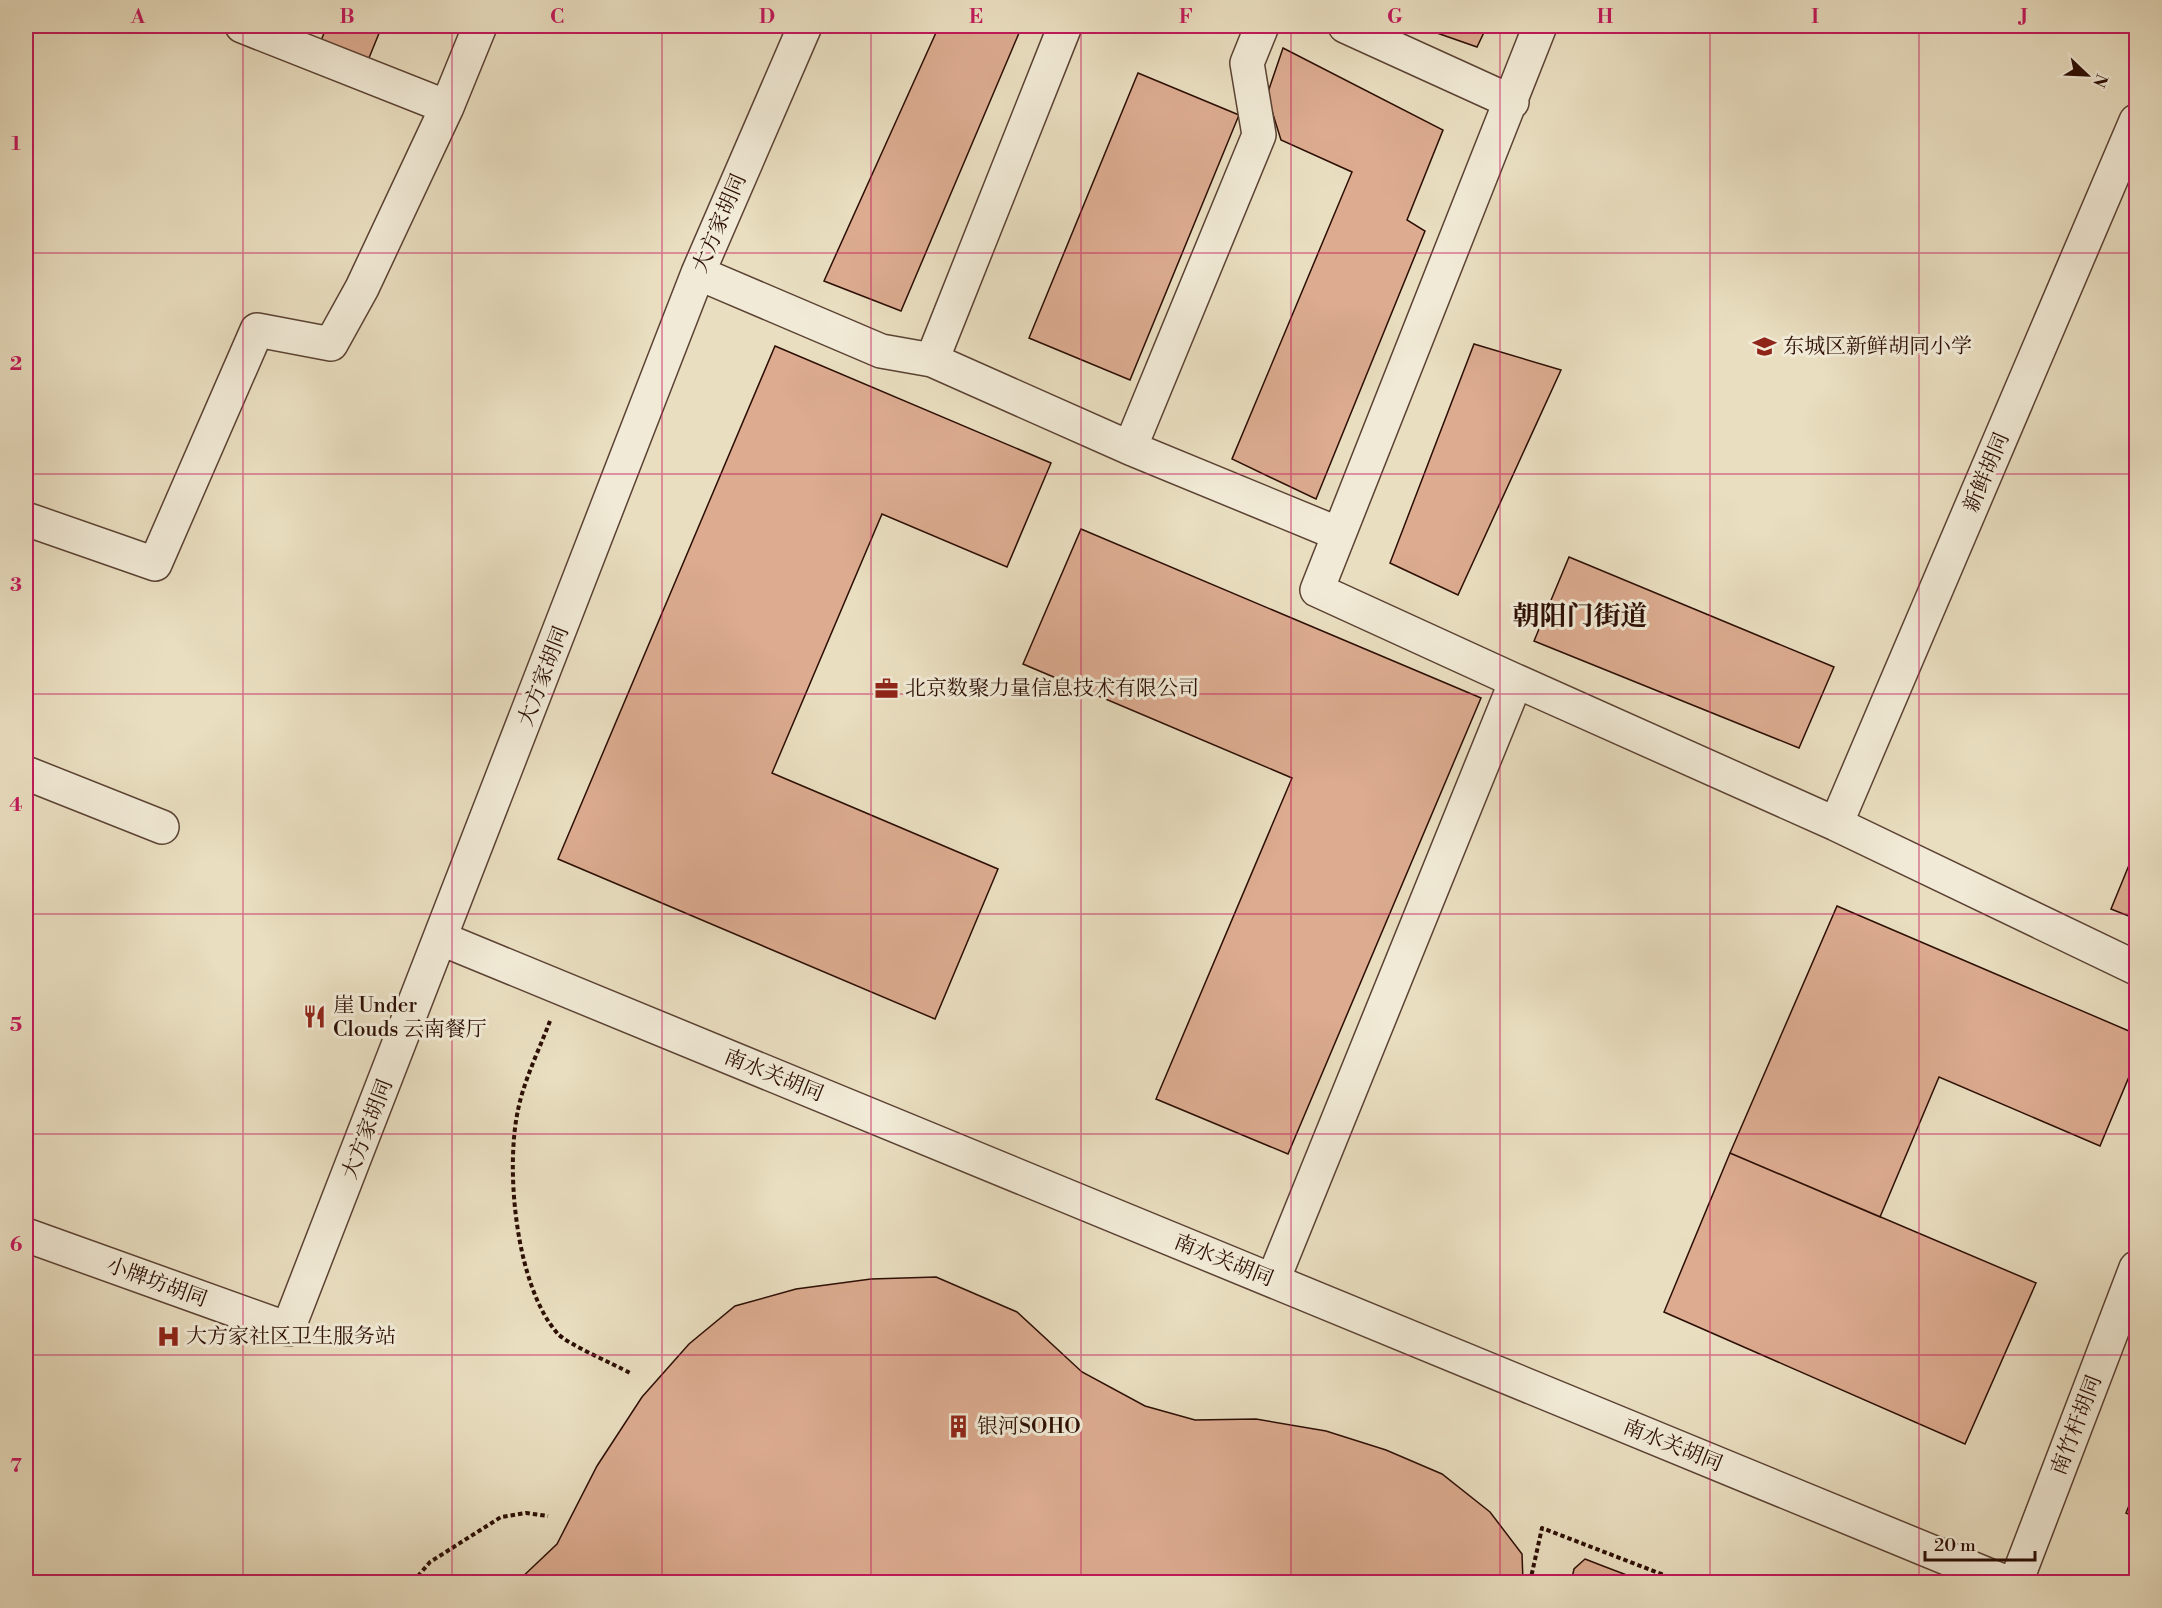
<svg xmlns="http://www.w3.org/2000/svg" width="2162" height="1608" viewBox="0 0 2162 1608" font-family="'Libre Bodoni','Noto Serif SC',serif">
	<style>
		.building { fill: #dcab90; stroke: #2c0e04; stroke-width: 1.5 }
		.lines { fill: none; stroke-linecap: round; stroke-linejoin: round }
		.minor-casing { stroke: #5b4233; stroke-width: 36 }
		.path { stroke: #2c0e04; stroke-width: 4; stroke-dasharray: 4.5 3; stroke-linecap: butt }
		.minor { stroke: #f1ead6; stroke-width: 33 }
		.grid { fill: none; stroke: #c2185b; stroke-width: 1.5; stroke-opacity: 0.55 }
		.labels { text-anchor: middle; stroke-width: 6; stroke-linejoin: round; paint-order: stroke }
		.street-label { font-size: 21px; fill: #2c0e04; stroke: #f1ead6 }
		.poi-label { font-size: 21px; fill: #2c0e04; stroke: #f1ead6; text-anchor: start }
		.district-label { font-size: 27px; font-weight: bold; fill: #2c0e04; stroke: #f1ead6 }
		.neatline { fill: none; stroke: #c2185b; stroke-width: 2 }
		.grid-label { font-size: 20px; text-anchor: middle; font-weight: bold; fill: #c2185b }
	</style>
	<rect width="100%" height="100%" fill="#e9dec0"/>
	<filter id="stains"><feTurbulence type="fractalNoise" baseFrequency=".00333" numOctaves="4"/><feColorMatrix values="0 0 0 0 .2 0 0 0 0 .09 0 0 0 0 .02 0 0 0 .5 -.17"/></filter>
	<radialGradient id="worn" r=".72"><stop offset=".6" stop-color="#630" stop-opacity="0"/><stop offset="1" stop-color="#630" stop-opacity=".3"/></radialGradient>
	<path class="building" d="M 327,26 L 382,26 L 362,75 L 315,55 Z
		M 939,26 L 1022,26 L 901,311 L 824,281 Z
		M 1417,26 L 1487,26 L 1477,47 Z
		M 1283,48 L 1443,130 L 1407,220 L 1425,231 L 1316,499 L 1232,459 L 1352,172 L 1281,140 L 1267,95 Z
		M 1138,73 L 1239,115 L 1130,380 L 1029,338 Z
		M 1474,344 L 1561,370 L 1458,595 L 1390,563 Z
		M 775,346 L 1051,463 L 1007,567 L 882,514 L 772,773 L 998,869 L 935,1019 L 558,859 Z
		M 1081,529 L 1481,698 L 1288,1154 L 1156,1099 L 1292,778 L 1023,664 Z
		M 1569,557 L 1834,667 L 1799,748 L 1534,641 Z
		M 2136,848 L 2136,919 L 2111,909 Z
		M 1837,906 L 2136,1034 L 2136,1060 L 2100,1146 L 1939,1077 L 1880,1217 L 1730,1153 Z
		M 1730,1153 L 2036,1283 L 1965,1444 L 1664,1312 Z
		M 936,1277 L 1017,1312 L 1082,1372 L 1145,1406 L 1195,1420 L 1256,1419 L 1326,1431 L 1386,1450 L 1442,1474 L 1490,1512 L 1522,1554 L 1523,1582 L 517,1582 L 557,1544 L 597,1466 L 642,1397 L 689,1344 L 735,1306 L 796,1289 L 871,1279 Z
		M 2136,1488 L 2136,1517 L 2126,1513 Z
		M 1585,1559 L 1603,1566 L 1645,1582 L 1571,1582 L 1574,1569 Z"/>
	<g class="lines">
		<defs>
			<path id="minor" d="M 242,26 L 447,107 L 480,26
				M 1345,26 L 1512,102
				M 698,273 L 881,351 L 932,360 L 1130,448 L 1339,534
				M 932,360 L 1065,26
				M 1130,448 L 1259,135 L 1247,63 L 1262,26
				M 26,519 L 155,564 L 257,330 L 331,344 L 362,288 L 447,107
				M 1516,681 L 1317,590 L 1540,26
				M 26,773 L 162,827
				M 1836,824 L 2136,121
				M 442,939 L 2005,1582
				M 26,1235 L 288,1329 L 698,273 L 805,26
				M 1273,1280 L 1516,681 L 1836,824 L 2136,968
				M 2016,1582 L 2136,1268"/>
		</defs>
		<use href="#minor" class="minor-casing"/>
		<path class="path" d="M 550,1021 C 539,1050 524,1080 518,1110 C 505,1170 516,1287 558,1334 C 569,1345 614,1364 630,1373
			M 413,1582 L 430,1562 L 501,1517 L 526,1513 L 548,1516
			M 1530,1582 L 1542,1528 L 1682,1582"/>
		<use href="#minor" class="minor"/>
	</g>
	<path class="grid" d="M 243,26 L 243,1582M 452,26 L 452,1582M 662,26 L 662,1582M 871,26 L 871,1582M 1081,26 L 1081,1582M 1291,26 L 1291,1582M 1500,26 L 1500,1582M 1710,26 L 1710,1582M 1919,26 L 1919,1582M 26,253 L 2136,253M 26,474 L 2136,474M 26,694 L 2136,694M 26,914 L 2136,914M 26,1134 L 2136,1134M 26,1355 L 2136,1355"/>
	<defs>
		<symbol id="school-bare" viewBox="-9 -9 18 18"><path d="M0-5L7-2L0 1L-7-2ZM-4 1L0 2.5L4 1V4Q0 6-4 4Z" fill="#8f2418" stroke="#f1ead6" stroke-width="2.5" paint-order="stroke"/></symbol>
		<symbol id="office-bare" viewBox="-9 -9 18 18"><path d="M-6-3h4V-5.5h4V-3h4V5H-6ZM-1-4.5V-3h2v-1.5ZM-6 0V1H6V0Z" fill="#8f2418" stroke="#f1ead6" stroke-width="2.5" paint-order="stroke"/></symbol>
		<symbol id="restaurant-bare" viewBox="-9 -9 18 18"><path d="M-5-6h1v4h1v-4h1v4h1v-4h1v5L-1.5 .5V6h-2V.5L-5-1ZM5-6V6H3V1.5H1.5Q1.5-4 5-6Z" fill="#8f2418" stroke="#f1ead6" stroke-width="2.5" paint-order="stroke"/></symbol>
		<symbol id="hospital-bare" viewBox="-9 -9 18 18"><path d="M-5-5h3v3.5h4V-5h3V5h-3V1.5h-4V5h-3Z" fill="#8f2418" stroke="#f1ead6" stroke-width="2.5" paint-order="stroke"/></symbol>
		<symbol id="building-bare" viewBox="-9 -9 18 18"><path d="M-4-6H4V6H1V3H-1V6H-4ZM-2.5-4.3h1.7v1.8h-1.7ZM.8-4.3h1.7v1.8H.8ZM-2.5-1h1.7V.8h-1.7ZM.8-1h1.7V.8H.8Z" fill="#8f2418" stroke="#f1ead6" stroke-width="2.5" paint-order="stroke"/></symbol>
	</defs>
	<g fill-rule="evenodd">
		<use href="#school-bare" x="1748" y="330" width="33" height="33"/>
		<use href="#office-bare" x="870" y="672" width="33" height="33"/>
		<use href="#restaurant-bare" x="298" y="1000" width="33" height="33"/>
		<use href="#hospital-bare" x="152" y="1320" width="33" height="33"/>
		<use href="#building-bare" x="942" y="1410" width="33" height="33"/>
	</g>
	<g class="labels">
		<g class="street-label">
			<text transform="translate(719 223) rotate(-67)" y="7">大方家胡同</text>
			<text transform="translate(1986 472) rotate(-67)" y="7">新鲜胡同</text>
			<text transform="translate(543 676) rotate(-69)" y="7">大方家胡同</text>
			<text transform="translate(774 1075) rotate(22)" y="7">南水关胡同</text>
			<text transform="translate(367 1129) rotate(-69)" y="7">大方家胡同</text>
			<text transform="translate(1224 1260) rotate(22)" y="7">南水关胡同</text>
			<text transform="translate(157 1282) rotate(20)" y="7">小牌坊胡同</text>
			<text transform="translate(2076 1425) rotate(-69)" y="7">南竹杆胡同</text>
			<text transform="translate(1673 1445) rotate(22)" y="7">南水关胡同</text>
		</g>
		<g class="poi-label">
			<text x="1783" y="353">东城区新鲜胡同小学</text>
			<text x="905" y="695">北京数聚力量信息技术有限公司</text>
			<text x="333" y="1012">崖 Under<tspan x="333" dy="24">Clouds 云南餐厅</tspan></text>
			<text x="186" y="1343">大方家社区卫生服务站</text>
			<text x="977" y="1433">银河SOHO</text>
		</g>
		<g class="district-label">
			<text x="1580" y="625">朝阳门街道</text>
		</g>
	</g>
	<rect width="2162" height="1608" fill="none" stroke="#e9dec0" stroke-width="66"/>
	<g transform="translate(2087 75) rotate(113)" stroke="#f1ead6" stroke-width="4.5" paint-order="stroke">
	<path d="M0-4.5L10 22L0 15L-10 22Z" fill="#2c0e04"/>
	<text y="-9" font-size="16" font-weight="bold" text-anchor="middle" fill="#2c0e04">N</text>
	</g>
	<path d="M1925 1551v9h110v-9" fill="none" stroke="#2c0e04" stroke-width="3"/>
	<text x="1934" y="1551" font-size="18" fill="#2c0e04" stroke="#f1ead6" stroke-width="4.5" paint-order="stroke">20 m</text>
	<rect x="33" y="33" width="2096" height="1542" class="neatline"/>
	<g class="grid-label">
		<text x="138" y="23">A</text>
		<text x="347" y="23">B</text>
		<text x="557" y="23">C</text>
		<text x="767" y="23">D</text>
		<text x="976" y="23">E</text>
		<text x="1186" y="23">F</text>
		<text x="1395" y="23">G</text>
		<text x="1605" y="23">H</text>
		<text x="1815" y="23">I</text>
		<text x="2024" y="23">J</text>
		<text x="16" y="150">1</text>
		<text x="16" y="370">2</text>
		<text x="16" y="591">3</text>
		<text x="16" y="811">4</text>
		<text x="16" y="1031">5</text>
		<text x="16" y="1251">6</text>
		<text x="16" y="1472">7</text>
	</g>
	<rect width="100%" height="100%" filter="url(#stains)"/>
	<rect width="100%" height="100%" fill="url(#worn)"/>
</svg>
